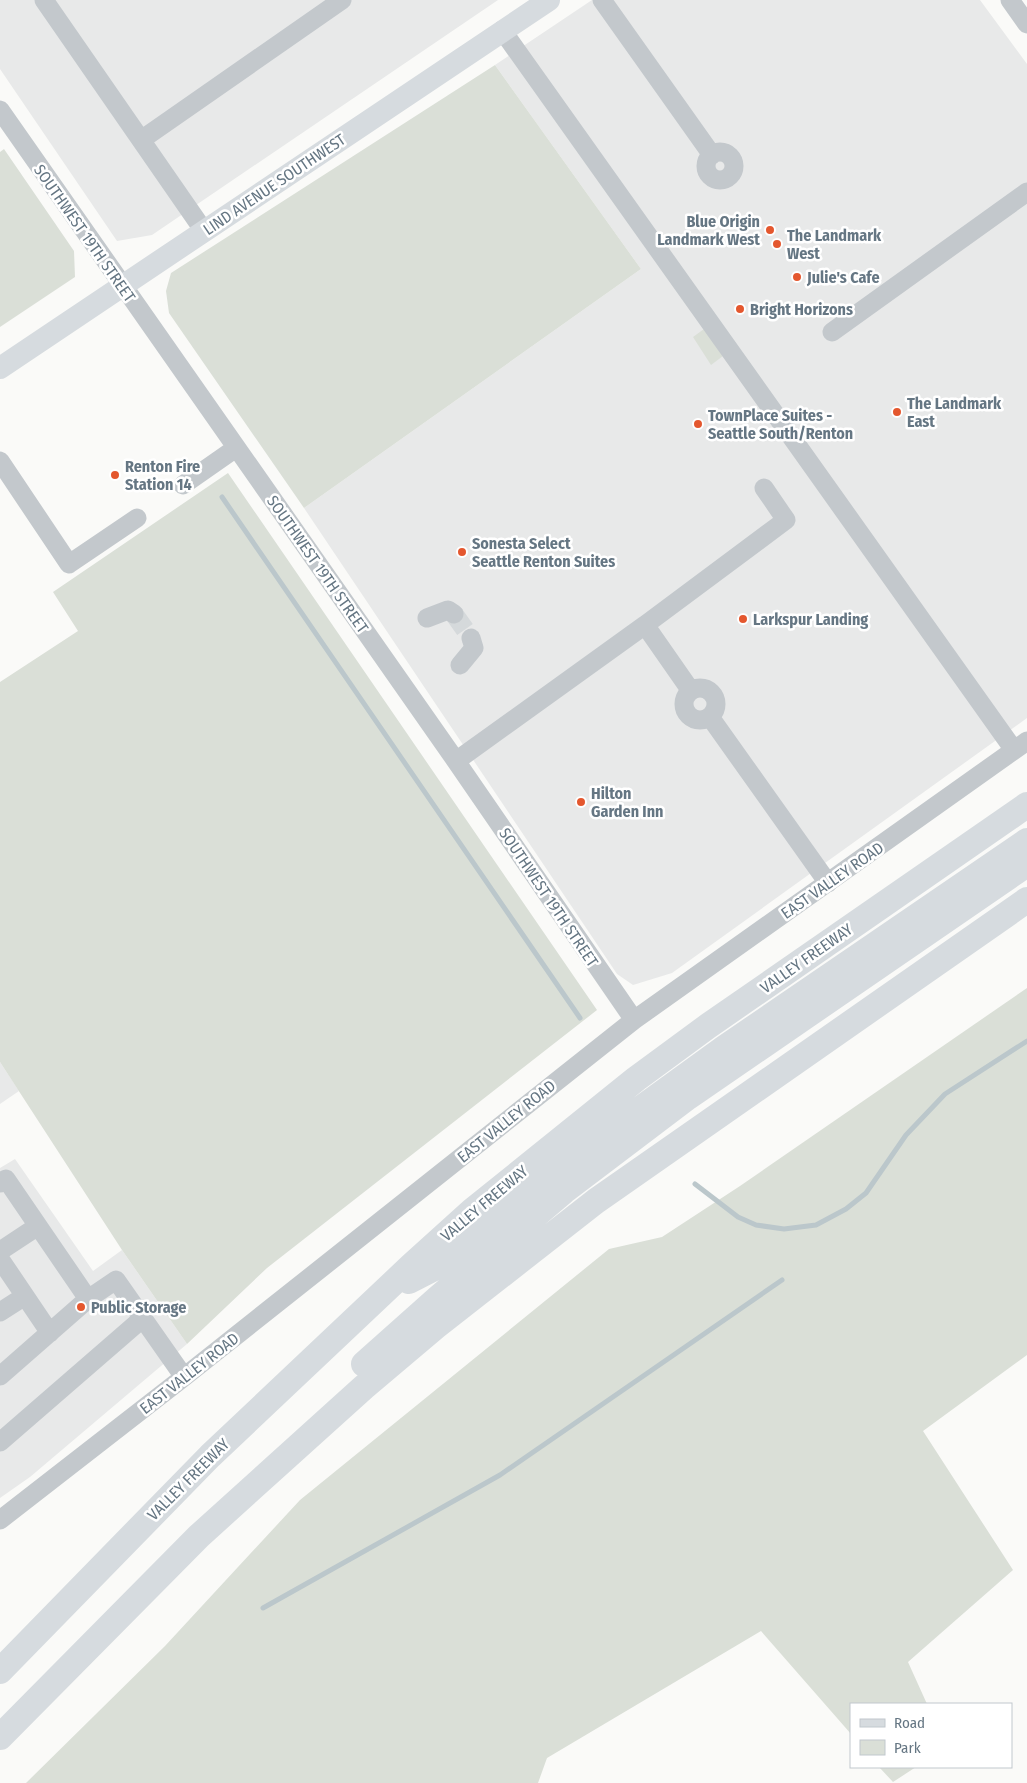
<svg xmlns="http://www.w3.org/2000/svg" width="1027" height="1783" viewBox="0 0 1027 1783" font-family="'Fira Sans Condensed',sans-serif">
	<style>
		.built { fill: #e8e9e9 }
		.green { fill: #dadfd7 }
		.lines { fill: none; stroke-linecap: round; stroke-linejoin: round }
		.stream { stroke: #bbc7cb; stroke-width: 5 }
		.minor-tunnel { stroke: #d5d9db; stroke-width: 19; stroke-dasharray: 19 9; stroke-linecap: butt }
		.minor { stroke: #c3c8cc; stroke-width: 19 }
		.major { stroke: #d6dbdf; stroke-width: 22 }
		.highway { stroke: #d6dbdf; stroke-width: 26 }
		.poi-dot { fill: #e4572e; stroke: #fff; stroke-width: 2 }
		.labels { text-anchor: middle; stroke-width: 5; stroke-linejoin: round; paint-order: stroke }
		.street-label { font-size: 16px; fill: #657683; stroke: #fff }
		.poi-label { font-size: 16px; font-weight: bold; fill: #657683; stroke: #fff; text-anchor: start }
	</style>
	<rect width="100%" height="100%" fill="#fafaf8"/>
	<path class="built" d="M 0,0 L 498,0 L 152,235 L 117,241 L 0,69 Z
		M 592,0 L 980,0 L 1027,64 L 1027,718 L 672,973 L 633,985 L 617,974 L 304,508 L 641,269 L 495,65 Z
		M 0,1062 L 19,1091 L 0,1104 Z
		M 15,1159 L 93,1271 L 122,1250 L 187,1344 L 30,1477 L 0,1498 L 0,1168 Z"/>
	<path class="green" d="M 495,65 L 641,269 L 304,508 L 169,313 L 166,291 L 171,273 Z
		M 4,149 L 74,251 L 75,277 L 0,327 L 0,152 Z
		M 704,329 L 723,356 L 711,365 L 693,337 Z
		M 228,473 L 597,1010 L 267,1268 L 187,1344 L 122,1250 L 0,1062 L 0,682 L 78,631 L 53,592 Z
		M 1027,988 L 1027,1355 L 923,1431 L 1013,1570 L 908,1662 L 927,1704 L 851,1704 L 851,1734 L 761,1631 L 547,1758 L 538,1783 L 26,1783 L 165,1646 L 300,1500 L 609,1249 L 662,1237 L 740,1186 Z
		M 879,1767 L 916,1767 L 893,1782 Z"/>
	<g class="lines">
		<path class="stream" d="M 222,497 L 580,1018
			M 695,1184 L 738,1217 L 756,1225 L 784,1229 L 816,1225 L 846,1209 L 866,1193 L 906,1135 L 945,1094 L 1027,1041
			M 263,1608 L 500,1475 L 782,1280"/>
		<path class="minor-tunnel" d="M 454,614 L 471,638"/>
		<path class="minor" d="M 44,0 L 204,231
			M 602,0 L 712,155
			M 1010,0 L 1027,24
			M 502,30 L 1014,750
			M 0,110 L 456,761 L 634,1020
			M 141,140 L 342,0
			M706 166a14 14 0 1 1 28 0a14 14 0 1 1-28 0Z
			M 832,332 L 1027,192
			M 0,461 L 69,564 L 137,518
			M 183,485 L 236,448
			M 427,618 L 448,610 L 454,614
			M 460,665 L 474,648 L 471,638
			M684 704a16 16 0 1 1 32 0a16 16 0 1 1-32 0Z
			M 691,691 L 645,625 L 786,520 L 764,488
			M 710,717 L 828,883
			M 456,761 L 645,625
			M 0,1183 L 6,1179 L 88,1299 L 116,1280 L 184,1377
			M 0,1251 L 38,1226
			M 0,1259 L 50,1333
			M 0,1312 L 25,1296
			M 0,1376 L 88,1299
			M 0,1442 L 143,1318
			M 0,1520 L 184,1377 L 634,1020 L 1027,741"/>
		<path class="major" d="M 0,368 L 549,0"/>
		<path class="highway" d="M 409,1281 L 446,1262 L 545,1178 L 723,1049 L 1027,841
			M 364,1364 L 437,1299 L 564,1191 L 688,1097 L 1027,864
			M 0,1671 L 210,1456 L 410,1267 L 472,1211 L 636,1079 L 708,1026 L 1027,805
			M 0,1737 L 199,1536 L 364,1387 L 435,1327 L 596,1201 L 1027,900"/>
	</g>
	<g class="poi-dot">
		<circle cx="770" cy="230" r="5"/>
		<circle cx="777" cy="244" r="5"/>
		<circle cx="797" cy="277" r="5"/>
		<circle cx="740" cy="309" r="5"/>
		<circle cx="897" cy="412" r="5"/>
		<circle cx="698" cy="424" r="5"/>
		<circle cx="115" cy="475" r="5"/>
		<circle cx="462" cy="552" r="5"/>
		<circle cx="743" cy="619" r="5"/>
		<circle cx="581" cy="802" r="5"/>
		<circle cx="81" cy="1307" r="5"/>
	</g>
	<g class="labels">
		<g class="street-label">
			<text transform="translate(274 184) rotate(-34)" y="6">LIND AVENUE SOUTHWEST</text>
			<text transform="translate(85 233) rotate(55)" y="6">SOUTHWEST 19TH STREET</text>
			<text transform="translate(318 564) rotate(55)" y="6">SOUTHWEST 19TH STREET</text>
			<text transform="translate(832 880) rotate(-35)" y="6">EAST VALLEY ROAD</text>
			<text transform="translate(549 897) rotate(56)" y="6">SOUTHWEST 19TH STREET</text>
			<text transform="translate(806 958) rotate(-35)" y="6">VALLEY FREEWAY</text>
			<text transform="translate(506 1121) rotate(-39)" y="6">EAST VALLEY ROAD</text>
			<text transform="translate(484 1203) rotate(-40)" y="6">VALLEY FREEWAY</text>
			<text transform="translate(189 1373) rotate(-38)" y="6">EAST VALLEY ROAD</text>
			<text transform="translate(188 1479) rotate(-45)" y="6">VALLEY FREEWAY</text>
		</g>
		<g class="poi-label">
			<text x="760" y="227" text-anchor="end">Blue Origin<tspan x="760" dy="18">Landmark West</tspan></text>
			<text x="787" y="241">The Landmark<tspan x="787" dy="18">West</tspan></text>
			<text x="807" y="283">Julie's Cafe</text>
			<text x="750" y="315">Bright Horizons</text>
			<text x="907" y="409">The Landmark<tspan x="907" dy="18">East</tspan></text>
			<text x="708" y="421">TownPlace Suites -<tspan x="708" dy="18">Seattle South/Renton</tspan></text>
			<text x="125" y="472">Renton Fire<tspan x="125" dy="18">Station 14</tspan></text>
			<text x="472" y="549">Sonesta Select<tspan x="472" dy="18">Seattle Renton Suites</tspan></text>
			<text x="753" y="625">Larkspur Landing</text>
			<text x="591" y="799">Hilton<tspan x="591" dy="18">Garden Inn</tspan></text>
			<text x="91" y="1313">Public Storage</text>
		</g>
	</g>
	<rect x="850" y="1703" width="162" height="65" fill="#ffffff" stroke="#c1c8cd"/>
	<rect x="860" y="1719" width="25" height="8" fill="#d6dbdf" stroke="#c1c8cd"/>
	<text x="894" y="1728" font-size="15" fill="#657683">Road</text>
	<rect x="860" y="1740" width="25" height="15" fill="#dadfd7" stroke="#c1c8cd"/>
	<text x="894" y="1753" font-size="15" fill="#657683">Park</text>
</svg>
